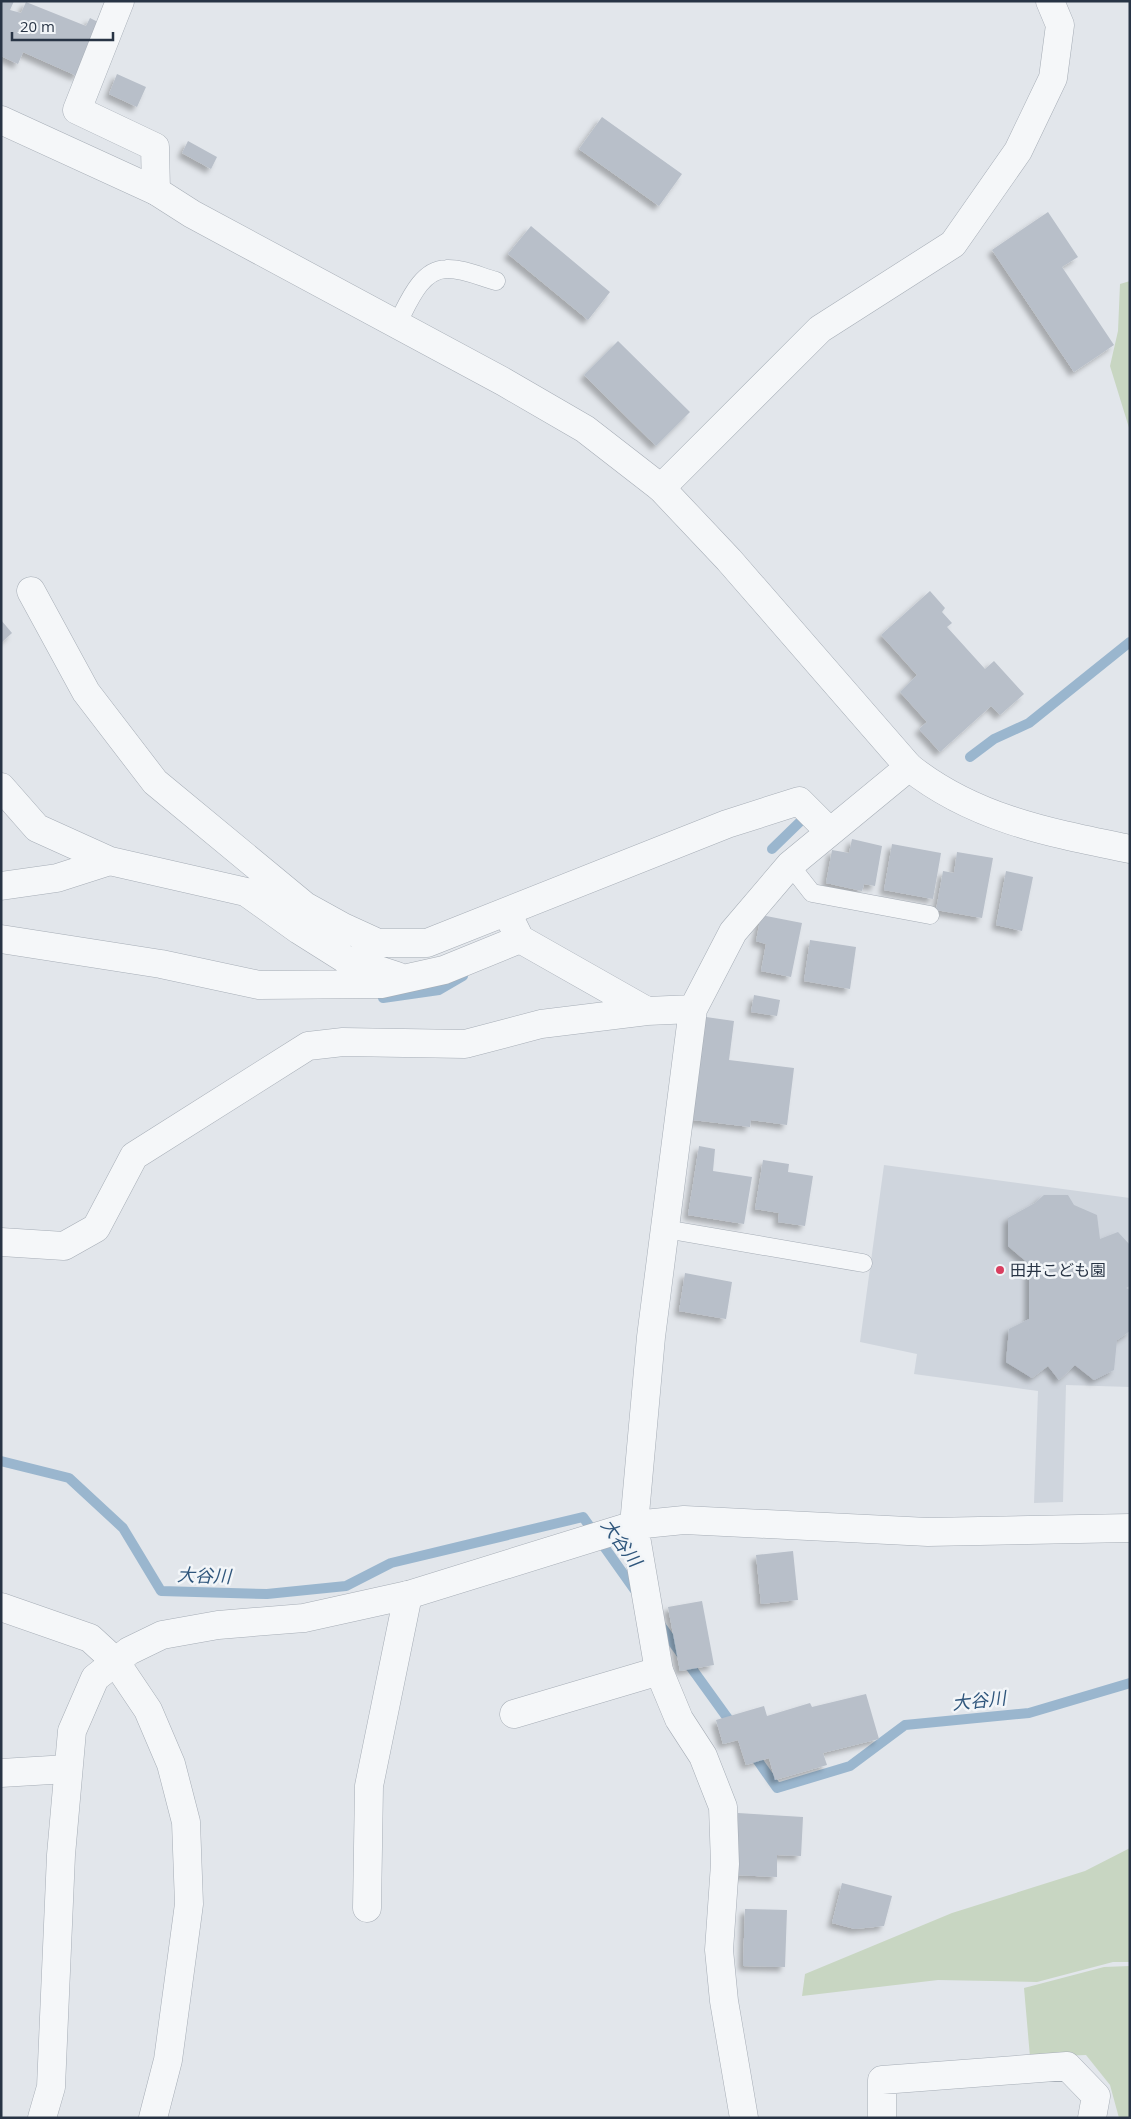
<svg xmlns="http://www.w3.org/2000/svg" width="1131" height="2119" viewBox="0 0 1131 2119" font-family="'Open Sans','Noto Sans JP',sans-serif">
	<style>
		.built { fill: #cfd5dd }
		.green { fill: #c8d6c2 }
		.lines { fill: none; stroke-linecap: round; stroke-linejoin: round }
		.stream { stroke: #9ab6ce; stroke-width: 10 }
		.building { fill: #b8bfc9; filter: url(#shadow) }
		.service-casing { stroke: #a6adb6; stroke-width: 19 }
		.minor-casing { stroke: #a6adb6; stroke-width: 29 }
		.tertiary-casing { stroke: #a6adb6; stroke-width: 29 }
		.service { stroke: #f5f7f9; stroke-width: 18 }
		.minor { stroke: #f5f7f9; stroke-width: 28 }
		.tertiary { stroke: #f5f7f9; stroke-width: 28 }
		.poi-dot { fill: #d93e5f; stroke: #f2f5f8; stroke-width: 2 }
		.labels { text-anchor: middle; stroke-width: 5; stroke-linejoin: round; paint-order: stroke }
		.poi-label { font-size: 16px; fill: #283445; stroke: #f2f5f8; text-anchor: start }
		.water-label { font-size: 18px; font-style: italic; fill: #2f567c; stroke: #f2f5f8 }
	</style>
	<defs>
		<filter id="shadow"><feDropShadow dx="-4.5" dy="4.5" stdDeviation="2.5" flood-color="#0004"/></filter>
	</defs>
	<rect width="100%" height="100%" fill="#e2e6eb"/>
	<path class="built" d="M 884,1165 L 1130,1198 L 1130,1387 L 1066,1385 L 1063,1502 L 1034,1503 L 1038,1391 L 914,1374 L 917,1354 L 860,1342 Z"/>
	<path class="green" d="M 1130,281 L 1130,431 L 1110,366 L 1118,331 L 1120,284 Z
		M 1130,1848 L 1130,1962 L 1113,1962 L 1037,1982 L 938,1980 L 802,1996 L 805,1974 L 952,1913 L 1085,1871 Z
		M 1130,1966 L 1130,2118 L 1119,2118 L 1110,2085 L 1086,2055 L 1030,2057 L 1024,1988 L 1104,1967 Z"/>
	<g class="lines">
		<path class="stream" d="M 970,757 L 994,739 L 1029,723 L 1130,642
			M 772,849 L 807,815
			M 383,998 L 439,990 L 463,976
			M 1,1461 L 69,1478 L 123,1528 L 161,1591 L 267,1594 L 346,1586 L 391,1563 L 583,1517 L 637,1593
			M 659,1623 L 734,1727
			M 751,1751 L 777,1788 L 850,1766 L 905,1725 L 1029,1713 L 1130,1683"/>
	</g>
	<path class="building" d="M 1,1 L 14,1 L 10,10 L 21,13 L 26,2 L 86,26 L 90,18 L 102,24 L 77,76 L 23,52 L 18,64 L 1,56 Z
		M 117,74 L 146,87 L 137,107 L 109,94 Z
		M 602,117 L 682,174 L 659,206 L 579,149 Z
		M 188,141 L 217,157 L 211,169 L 182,153 Z
		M 1048,212 L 1078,257 L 1062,267 L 1114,345 L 1074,372 L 992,250 Z
		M 531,226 L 610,292 L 588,320 L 508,254 Z
		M 618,341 L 690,412 L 656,446 L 584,375 Z
		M 930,591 L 945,608 L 942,612 L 952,623 L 947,627 L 985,669 L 994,661 L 1024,694 L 1000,715 L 991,706 L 940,752 L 919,729 L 927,722 L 900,692 L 917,675 L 881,635 Z
		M 1,620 L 12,633 L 1,643 Z
		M 852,839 L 882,846 L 875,886 L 864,884 L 862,891 L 826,883 L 832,850 L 849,853 Z
		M 892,844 L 941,853 L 933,899 L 884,890 Z
		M 957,852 L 993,858 L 982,918 L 936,910 L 943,871 L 954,873 Z
		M 1006,871 L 1033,877 L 1022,931 L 996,925 Z
		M 761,915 L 802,923 L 791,977 L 761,971 L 766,944 L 756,941 Z
		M 810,940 L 856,947 L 850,989 L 804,981 Z
		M 754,995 L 780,1000 L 777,1016 L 751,1012 Z
		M 706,1017 L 734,1021 L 729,1060 L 794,1068 L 787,1125 L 751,1120 L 750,1127 L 693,1120 Z
		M 699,1146 L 715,1149 L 713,1171 L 752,1177 L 744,1224 L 688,1215 Z
		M 763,1160 L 789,1164 L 788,1172 L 813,1176 L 805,1226 L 778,1222 L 779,1213 L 755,1209 Z
		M 1044,1195 L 1068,1195 L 1074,1205 L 1097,1215 L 1100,1239 L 1118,1232 L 1130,1245 L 1130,1286 L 1126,1288 L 1130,1290 L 1130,1331 L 1117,1340 L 1114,1370 L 1094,1380 L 1075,1365 L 1059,1380 L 1048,1366 L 1032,1378 L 1006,1362 L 1009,1329 L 1029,1319 L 1029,1264 L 1008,1246 L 1008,1218 L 1035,1203 Z
		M 685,1273 L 732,1282 L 726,1319 L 679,1311 Z
		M 793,1551 L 798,1600 L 761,1604 L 756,1555 Z
		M 702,1601 L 714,1665 L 680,1671 L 668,1607 Z
		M 866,1694 L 879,1739 L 823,1753 L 827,1765 L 775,1780 L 769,1758 L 746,1765 L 738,1740 L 723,1744 L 716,1720 L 764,1706 L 767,1716 L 810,1703 L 812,1707 Z
		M 738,1813 L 803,1817 L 801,1856 L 777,1855 L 777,1877 L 734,1875 Z
		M 842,1883 L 892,1896 L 884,1926 L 855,1929 L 832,1923 Z
		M 745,1909 L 787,1910 L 785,1967 L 743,1966 Z"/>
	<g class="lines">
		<defs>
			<path id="service" d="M 397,324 C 408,304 420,270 446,269 C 462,268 481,277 496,281
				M 790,865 L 812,893 L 930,915
				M 665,1229 L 863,1263"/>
			<path id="minor" d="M 120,1 L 77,110 L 155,147 L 156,191
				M 661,488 L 820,329 L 953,244 L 1018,151 L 1053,78 L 1060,25 L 1050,1
				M 31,591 L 86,692 L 155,782 L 305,906 L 343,927 L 378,943 L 427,943 L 727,824 L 799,801 L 830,832
				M 1,787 L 37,828 L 110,861 L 246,892 L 299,930 L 345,959 L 397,976
				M 1,886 L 57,878 L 110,861
				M 512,923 L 520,939 L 647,1011
				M 1,939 L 161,964 L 259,985 L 381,984 L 444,970 L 520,939
				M 1,1242 L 64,1246 L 96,1228 L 134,1156 L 308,1046 L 343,1042 L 465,1044 L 541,1024 L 647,1011 L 693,1009
				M 634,1525 L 651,1337 L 693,1009 L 733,932 L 790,865 L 909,767
				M 1,1607 L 90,1638 L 115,1661 L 148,1710 L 171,1764 L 186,1822 L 189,1904 L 168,2060 L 153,2118
				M 514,1714 L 659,1671
				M 1,1773 L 68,1769
				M 367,1908 L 369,1786 L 408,1595
				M 882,2118 L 882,2080 L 1067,2066 L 1096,2096 L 1092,2118"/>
			<path id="tertiary" d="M 1,120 L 156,191 L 192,214 L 504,382 L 585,429 L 661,488 L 729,560 L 909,767 C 974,819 1051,833 1130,849
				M 634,1525 L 659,1671 L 679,1719 L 703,1756 L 723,1807 L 725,1864 L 719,1950 L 724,2001 L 744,2118
				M 42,2118 L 51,2087 L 61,1855 L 72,1731 L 95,1678 L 129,1651 L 162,1635 L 218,1625 L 304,1618 L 408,1595 L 634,1525 L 684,1520 L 928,1532 L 1130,1528"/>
		</defs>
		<use href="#service" class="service-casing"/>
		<use href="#minor" class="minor-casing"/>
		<use href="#tertiary" class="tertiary-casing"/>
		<use href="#service" class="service"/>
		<use href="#minor" class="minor"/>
		<use href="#tertiary" class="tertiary"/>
	</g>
	<circle class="poi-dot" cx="1000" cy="1270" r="5"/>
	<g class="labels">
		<g class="poi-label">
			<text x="1010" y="1276">田井こども園</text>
		</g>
		<g class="water-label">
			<text transform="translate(621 1543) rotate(54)" y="6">大谷川</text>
			<text transform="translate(204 1576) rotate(2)" y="6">大谷川</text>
			<text transform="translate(979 1701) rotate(-6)" y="6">大谷川</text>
		</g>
	</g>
	<rect width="1131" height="2119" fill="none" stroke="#283445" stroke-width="5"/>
	<path d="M12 32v8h101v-8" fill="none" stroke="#283445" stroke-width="2.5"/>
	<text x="20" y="32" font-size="15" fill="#283445" stroke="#f2f5f8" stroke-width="4" paint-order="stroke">20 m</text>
</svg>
